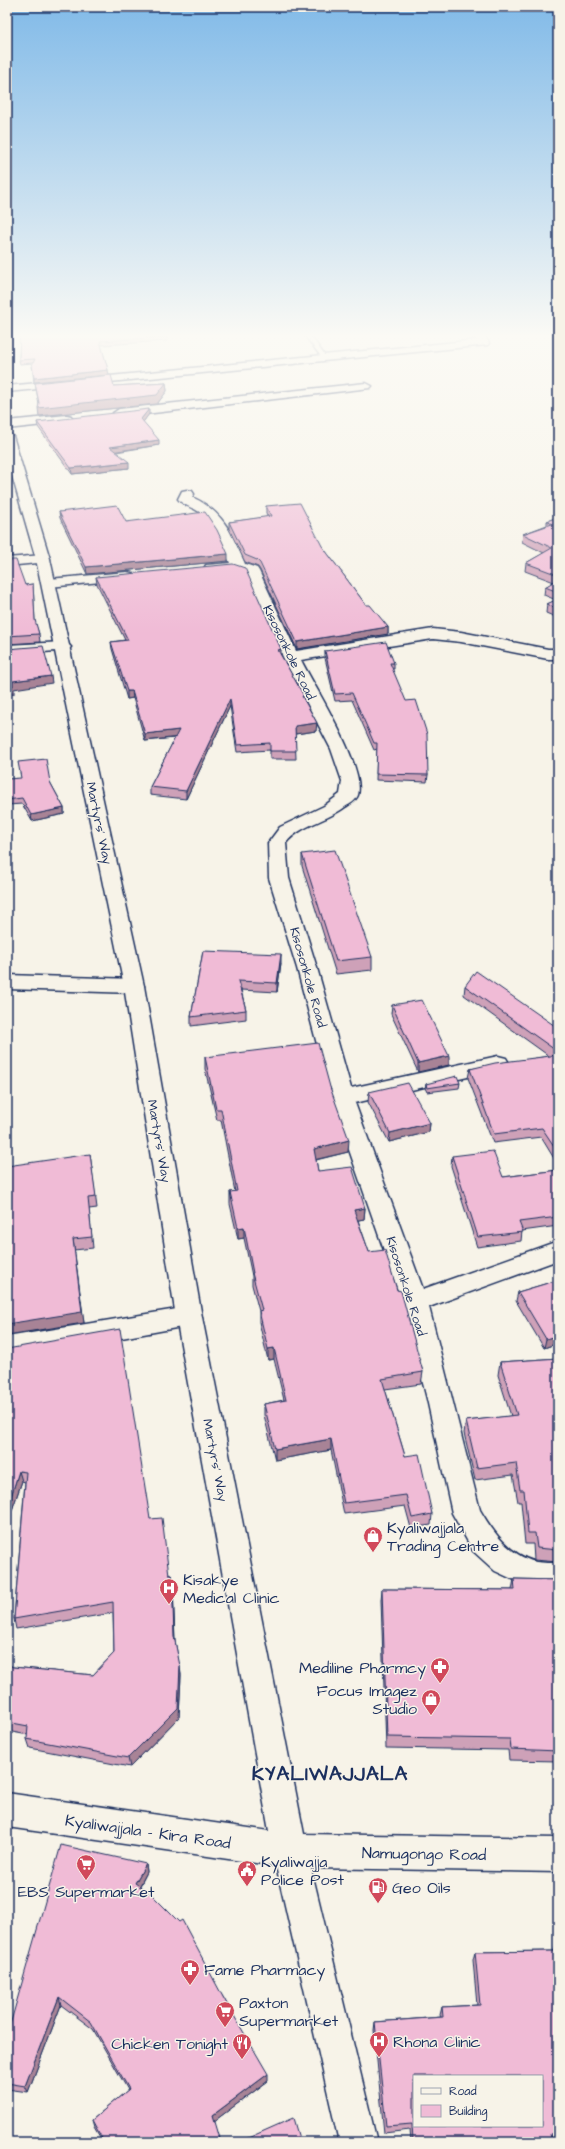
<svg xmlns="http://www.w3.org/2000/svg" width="565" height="2149" viewBox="0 0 565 2149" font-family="'Architects Daughter',sans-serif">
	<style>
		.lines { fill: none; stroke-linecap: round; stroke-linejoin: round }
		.lane-casing { stroke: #1b2f5e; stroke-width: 3 }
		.street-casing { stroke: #1b2f5e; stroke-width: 3 }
		.secondary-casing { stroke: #1b2f5e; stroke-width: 3 }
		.lane { fill: #f7f3e8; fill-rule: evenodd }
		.street { fill: #f7f3e8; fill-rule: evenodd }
		.secondary { fill: #f7f3e8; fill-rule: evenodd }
		.wall { fill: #cea1b8; stroke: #1b2f5e }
		.shaded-wall { fill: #a88396; stroke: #1b2f5e }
		.building { fill: #f0bbd6; stroke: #1b2f5e; fill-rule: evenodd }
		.labels { text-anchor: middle; stroke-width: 3; stroke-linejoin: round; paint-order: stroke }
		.street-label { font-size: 13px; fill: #1b2f5e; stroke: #f7f3e8 }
		.near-poi-label { font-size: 16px; fill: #1b2f5e; stroke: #f7f3e8; text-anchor: start }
		.near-street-label { font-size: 16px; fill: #1b2f5e; stroke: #f7f3e8 }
		.near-district-label { font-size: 20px; font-weight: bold; letter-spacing: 1px; fill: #1b2f5e; stroke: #f7f3e8 }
	</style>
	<rect width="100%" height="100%" fill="#f7f3e8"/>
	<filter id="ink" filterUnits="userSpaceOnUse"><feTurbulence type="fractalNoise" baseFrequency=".025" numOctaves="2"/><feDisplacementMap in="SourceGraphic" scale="8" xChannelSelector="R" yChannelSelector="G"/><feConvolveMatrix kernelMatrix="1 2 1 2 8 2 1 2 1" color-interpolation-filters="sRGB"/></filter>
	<g filter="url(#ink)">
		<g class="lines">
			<defs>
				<path id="lane" d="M 303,333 L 309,333 L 327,359 L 323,359 Z"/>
				<path id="street" d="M 473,333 L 483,333 L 489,343 L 488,345 L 7,392 L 7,386 L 477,340 Z
					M 366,383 L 372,386 L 370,388 L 119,417 L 113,413 L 119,409 Z
					M 67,415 L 71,416 L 73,419 L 71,422 L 7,429 L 7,421 Z
					M 187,490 L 192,491 L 194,494 L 192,497 C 223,511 233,535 245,564 L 257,568 L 259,571 L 296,651 L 433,629 L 461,632 L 548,649 L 558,649 L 558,659 L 548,659 L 461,642 L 433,639 L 301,660 C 315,688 366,767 358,795 C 356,801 350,804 345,807 C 327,821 300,825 286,843 L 289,878 L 317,968 L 351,1088 L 498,1056 L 506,1058 L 509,1063 L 506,1068 L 498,1070 L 355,1103 L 423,1289 L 558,1241 L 558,1260 L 429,1307 L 480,1510 C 493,1532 509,1555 536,1562 C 543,1563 551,1563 558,1563 L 558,1591 L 534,1589 L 495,1571 L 473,1551 L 452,1513 L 427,1399 L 402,1302 L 331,1098 L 297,968 L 269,878 L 268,843 L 280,827 L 324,806 L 340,794 L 342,781 L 331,749 L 283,657 L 246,574 C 233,570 219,574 206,571 L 204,568 L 206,565 L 230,563 C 223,546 218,526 202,514 C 196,508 183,506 178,499 L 182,491 Z
					M 43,555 L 48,556 L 50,559 L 48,562 L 7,566 L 7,558 Z
					M 127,572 L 132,573 L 134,576 L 132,579 L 49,587 L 44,586 L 42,583 L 44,580 L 49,579 Z
					M 63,642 L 68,644 L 71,647 L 68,650 L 7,655 L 7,645 Z
					M 7,975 L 134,979 L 141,981 L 144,986 L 141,991 L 134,993 L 7,989 Z
					M 189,1307 L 198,1310 L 202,1317 L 198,1324 L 7,1359 L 7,1337 Z"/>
				<path id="secondary" d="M 7,432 L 13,436 L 50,559 L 144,986 L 202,1317 L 304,1834 L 558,1838 L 558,1872 L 311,1868 L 377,2142 L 339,2142 L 276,1866 L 7,1827 L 7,1793 L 269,1831 L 176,1317 L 124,986 L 36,559 L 7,458 Z"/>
			</defs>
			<use href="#lane" class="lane-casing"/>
			<use href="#street" class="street-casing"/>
			<use href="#secondary" class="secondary-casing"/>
			<use href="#lane" class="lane"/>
			<use href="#street" class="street"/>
			<use href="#secondary" class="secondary"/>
		</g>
		<path class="wall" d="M 20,333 L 167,337 L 167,341 L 101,345 L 108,370 L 109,375 L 34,382 L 32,365 L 33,363 L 20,364 L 19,360 Z
			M 35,383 L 114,386 L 166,383 L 167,391 L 157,404 L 39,416 L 39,405 Z
			M 149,414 L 143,422 L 159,445 L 116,452 L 129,468 L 72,474 L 38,427 L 37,422 Z
			M 266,506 L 322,546 L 366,605 L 388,627 L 388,634 L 297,649 L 260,570 L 258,567 L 245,562 L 229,529 L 229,522 L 268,517 L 266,513 Z
			M 59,512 L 126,522 L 228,561 L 87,574 L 60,518 Z
			M 558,517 L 558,618 L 546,613 L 547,604 L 556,600 L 544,595 L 545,587 L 554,582 L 525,571 L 526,563 L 544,553 L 522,542 L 523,534 L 547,525 L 547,521 Z
			M 7,560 L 25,585 L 33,584 L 35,622 L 39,634 L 40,642 L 7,644 Z
			M 96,577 L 281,656 L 304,696 L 304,700 L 316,731 L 295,734 L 296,759 L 270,759 L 270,750 L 237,752 L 230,706 L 186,799 L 150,795 L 150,787 L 175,738 L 145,741 L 133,698 L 127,699 L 112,649 L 111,642 L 125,640 L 97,584 Z
			M 325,651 L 394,663 L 394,669 L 392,669 L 428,775 L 427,782 L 376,780 L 377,749 L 374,750 L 352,700 L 335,701 L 325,658 Z
			M 50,782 L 64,808 L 64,814 L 32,821 L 22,804 L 8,805 L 7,799 Z
			M 302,854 L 372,957 L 372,970 L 336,974 L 302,866 Z
			M 203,951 L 281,963 L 277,992 L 241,990 L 246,1010 L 246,1019 L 191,1026 L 191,1017 Z
			M 465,986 L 558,1028 L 558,1165 L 541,1137 L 493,1143 L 468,1078 L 470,1069 L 549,1056 L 464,995 Z
			M 392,1005 L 449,1065 L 418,1072 L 391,1014 Z
			M 205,1057 L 330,1087 L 348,1152 L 316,1160 L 318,1171 L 365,1208 L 364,1219 L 358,1220 L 369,1252 L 397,1290 L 423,1372 L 421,1384 L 385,1389 L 405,1456 L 432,1514 L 431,1525 L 411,1528 L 405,1506 L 344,1514 L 331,1450 L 275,1460 L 264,1415 L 264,1404 L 284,1400 L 274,1359 L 268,1360 L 259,1322 L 259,1311 L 252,1285 L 252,1276 L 244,1238 L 238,1239 L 230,1204 L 230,1192 L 235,1192 L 221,1120 L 217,1120 L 205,1069 Z
			M 460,1083 L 459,1088 L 427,1092 L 425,1088 L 426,1084 Z
			M 369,1092 L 430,1123 L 429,1132 L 389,1142 L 368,1102 Z
			M 90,1154 L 97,1208 L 89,1209 L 93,1248 L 74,1250 L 84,1323 L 7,1335 Z
			M 452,1156 L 503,1177 L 558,1170 L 558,1226 L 522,1231 L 521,1241 L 477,1247 L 451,1166 Z
			M 558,1280 L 558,1343 L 544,1348 L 516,1301 L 518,1292 Z
			M 7,1349 L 150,1519 L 169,1575 L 172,1575 L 173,1585 L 175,1640 L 181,1675 L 179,1717 L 130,1767 L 30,1748 L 27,1739 L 28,1735 L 7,1731 L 7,1664 L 13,1667 L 93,1675 L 114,1653 L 113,1613 L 16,1629 L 14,1619 L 25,1482 L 22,1481 L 11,1513 L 7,1514 Z
			M 558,1358 L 558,1562 L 534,1560 L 533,1544 L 525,1544 L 521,1502 L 518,1502 L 513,1475 L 475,1480 L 464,1433 L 466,1421 L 511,1416 L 498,1375 L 500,1362 Z
			M 514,1579 L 558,1580 L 558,1761 L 509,1760 L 508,1750 L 386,1748 L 381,1600 L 382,1589 L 512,1590 Z
			M 146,1864 L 147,1872 L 140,1886 L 223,1997 L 268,2081 L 214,2121 L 221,2142 L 103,2142 L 94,2127 L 92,2120 L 128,2090 L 93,2029 L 61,2005 L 28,2092 L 7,2089 L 7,2032 L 8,2032 Z
			M 556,1943 L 558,1943 L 558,2139 L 551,2140 L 552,2142 L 411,2142 L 410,2130 L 384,2133 L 374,2030 L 375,2022 L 441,2017 L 440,2015 L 442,2007 L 477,2005 L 473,1960 L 475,1952 L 554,1951 Z"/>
		<path class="shaded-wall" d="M 108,370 L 109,375 L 34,382 L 34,378 Z
			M 166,383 L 167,391 L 157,404 L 39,416 L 38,408 Z
			M 149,409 L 149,414 L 141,425 L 141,419 Z
			M 159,440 L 159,445 L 111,452 L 110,447 Z
			M 129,462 L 129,468 L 72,474 L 71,468 Z
			M 11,549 L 12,556 L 7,557 L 7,550 Z
			M 228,554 L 228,561 L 87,574 L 86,567 Z
			M 388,627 L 388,634 L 297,649 L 297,642 Z
			M 281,649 L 281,656 L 278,650 Z
			M 51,676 L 52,683 L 14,689 L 14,694 L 7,695 L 7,687 L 13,681 Z
			M 127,691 L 132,691 L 133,698 L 127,699 Z
			M 230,699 L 230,706 L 186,799 L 186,791 Z
			M 317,723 L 316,731 L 295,734 L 295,726 Z
			M 179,730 L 179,737 L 145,741 L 145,734 Z
			M 64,808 L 64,814 L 32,821 L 31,815 Z
			M 281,954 L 281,963 L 277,992 L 277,983 Z
			M 449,1056 L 449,1065 L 418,1072 L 418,1063 Z
			M 430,1123 L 429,1132 L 389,1142 L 390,1133 Z
			M 349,1140 L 348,1152 L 314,1160 L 314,1149 Z
			M 365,1208 L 364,1219 L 354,1221 L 354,1210 Z
			M 244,1227 L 244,1238 L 238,1239 L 238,1228 Z
			M 73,1239 L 84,1323 L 7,1335 L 7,1324 Z
			M 558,1335 L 558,1343 L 544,1348 L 546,1339 Z
			M 274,1348 L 274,1359 L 268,1360 L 268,1349 Z
			M 331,1439 L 331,1450 L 275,1460 L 275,1449 Z
			M 19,1471 L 22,1481 L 11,1513 L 9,1503 Z
			M 172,1575 L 173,1585 L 175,1646 L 174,1636 Z
			M 180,1666 L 181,1675 L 179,1717 L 130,1767 L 128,1758 Z
			M 146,1864 L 147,1872 L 137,1891 L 135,1883 Z
			M 59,1997 L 61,2005 L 28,2092 L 25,2086 Z
			M 268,2074 L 268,2081 L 213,2122 L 213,2115 Z"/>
		<path class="building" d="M 20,333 L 166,333 L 167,337 L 100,341 L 108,370 L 34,378 L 32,365 L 35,359 L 19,360 Z
			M 111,375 L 114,386 L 166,383 L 157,395 L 38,408 L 39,403 L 35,383 Z
			M 149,409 L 141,419 L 159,440 L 110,447 L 129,462 L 71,468 L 37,422 Z
			M 300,503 L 322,546 L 366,605 L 370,605 L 388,627 L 297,642 L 260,563 L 257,560 L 245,555 L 229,522 L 271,516 L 266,506 Z
			M 117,505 L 126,522 L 205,512 L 217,530 L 228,554 L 86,567 L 59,512 Z
			M 558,517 L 558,575 L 526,563 L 552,548 L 523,534 L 552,524 L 547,521 Z
			M 7,537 L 11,549 L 7,550 Z
			M 7,560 L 16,560 L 25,585 L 33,584 L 35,620 L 39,634 L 7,636 Z
			M 233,564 L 245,568 L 281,649 L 278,650 L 304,696 L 302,696 L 317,723 L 295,726 L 296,751 L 270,751 L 270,743 L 237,745 L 230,699 L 186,791 L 150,787 L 179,730 L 145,734 L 132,691 L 127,691 L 111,642 L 128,640 L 96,577 Z
			M 558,579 L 558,592 L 545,587 Z
			M 558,599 L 558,609 L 547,604 Z
			M 386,642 L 394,663 L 390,663 L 406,701 L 416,700 L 427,734 L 428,775 L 376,774 L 377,743 L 374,743 L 352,693 L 335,694 L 325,651 Z
			M 43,646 L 51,676 L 13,681 L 13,686 L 7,687 L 7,649 Z
			M 46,759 L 50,782 L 64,808 L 31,815 L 22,798 L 7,800 L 7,779 L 21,778 L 18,762 Z
			M 335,850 L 372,957 L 336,961 L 302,854 Z
			M 203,951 L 281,954 L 277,983 L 238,981 L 246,1010 L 191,1017 Z
			M 476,971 L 558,1028 L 558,1052 L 465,986 Z
			M 422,1000 L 449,1056 L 418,1063 L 392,1005 Z
			M 318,1043 L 330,1087 L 349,1140 L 314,1149 L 318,1171 L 352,1167 L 365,1208 L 354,1210 L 369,1252 L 385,1250 L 397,1290 L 401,1291 L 423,1372 L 382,1379 L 405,1456 L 419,1454 L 432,1514 L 412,1518 L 406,1495 L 344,1503 L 331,1439 L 275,1449 L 264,1404 L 286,1400 L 274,1348 L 268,1349 L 259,1311 L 262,1310 L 252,1273 L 253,1273 L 244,1227 L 238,1228 L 230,1192 L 237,1191 L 221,1109 L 216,1109 L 205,1057 Z
			M 558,1055 L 558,1152 L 542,1128 L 494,1134 L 470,1069 L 495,1063 Z
			M 457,1076 L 460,1083 L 427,1088 L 426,1084 Z
			M 408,1083 L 430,1123 L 390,1133 L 369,1092 Z
			M 493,1151 L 503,1177 L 558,1170 L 558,1217 L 519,1222 L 523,1232 L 478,1237 L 452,1156 Z
			M 90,1154 L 96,1197 L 88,1198 L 92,1237 L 73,1239 L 82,1312 L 7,1324 L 7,1166 Z
			M 558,1280 L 558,1335 L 546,1339 L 518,1292 Z
			M 120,1329 L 150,1519 L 162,1518 L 169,1575 L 172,1575 L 174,1636 L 180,1666 L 178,1708 L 128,1758 L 27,1739 L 28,1726 L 7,1722 L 7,1664 L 13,1667 L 93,1675 L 114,1653 L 113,1602 L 14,1619 L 26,1472 L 19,1471 L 9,1503 L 7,1503 L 7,1349 Z
			M 558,1358 L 558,1550 L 537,1548 L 535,1533 L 528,1533 L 524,1490 L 520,1490 L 516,1463 L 477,1468 L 466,1421 L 517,1415 L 500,1362 Z
			M 514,1579 L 558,1580 L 558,1751 L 511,1749 L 510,1739 L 387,1737 L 382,1589 L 515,1590 Z
			M 61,1845 L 146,1864 L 135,1883 L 152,1895 L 179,1922 L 182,1920 L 223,1997 L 268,2074 L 213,2115 L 221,2142 L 104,2142 L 92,2120 L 129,2089 L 91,2022 L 59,1997 L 25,2086 L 7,2083 L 7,2032 L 8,2032 Z
			M 556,1943 L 558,1943 L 558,2133 L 550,2134 L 552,2142 L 413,2142 L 412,2124 L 386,2126 L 375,2022 L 443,2017 L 442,2007 L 480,2005 L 475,1952 L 557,1951 ZM 414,2076 L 542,2076 L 542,2126 L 414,2126 Z
			M 293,2118 L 300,2142 L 239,2142 Z"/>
	</g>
	<linearGradient id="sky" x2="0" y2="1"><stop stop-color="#81bae8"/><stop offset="0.53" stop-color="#fbfaf5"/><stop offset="1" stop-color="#fbfaf5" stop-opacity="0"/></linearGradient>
	<rect width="565" height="634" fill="url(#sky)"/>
	<defs>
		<symbol id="shop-pin" viewBox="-11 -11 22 30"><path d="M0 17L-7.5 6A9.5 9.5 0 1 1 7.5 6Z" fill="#d1495b" stroke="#f7f3e8"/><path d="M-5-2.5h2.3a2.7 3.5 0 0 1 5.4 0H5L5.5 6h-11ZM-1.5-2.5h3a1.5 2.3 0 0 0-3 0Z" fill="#fff"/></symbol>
		<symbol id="hospital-pin" viewBox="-11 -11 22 30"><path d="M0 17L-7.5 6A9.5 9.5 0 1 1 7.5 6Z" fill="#d1495b" stroke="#f7f3e8"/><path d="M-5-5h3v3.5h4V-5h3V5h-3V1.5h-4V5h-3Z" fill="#fff"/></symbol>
		<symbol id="pharmacy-pin" viewBox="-11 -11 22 30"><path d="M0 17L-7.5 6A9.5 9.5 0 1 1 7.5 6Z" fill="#d1495b" stroke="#f7f3e8"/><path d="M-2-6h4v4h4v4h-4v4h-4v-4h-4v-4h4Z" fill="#fff"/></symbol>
		<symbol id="supermarket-pin" viewBox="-11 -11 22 30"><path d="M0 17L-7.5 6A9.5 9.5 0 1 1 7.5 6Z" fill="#d1495b" stroke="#f7f3e8"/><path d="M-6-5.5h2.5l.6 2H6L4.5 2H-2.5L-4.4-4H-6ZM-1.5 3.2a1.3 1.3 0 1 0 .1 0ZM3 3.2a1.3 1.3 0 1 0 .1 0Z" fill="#fff"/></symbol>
		<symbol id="civic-pin" viewBox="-11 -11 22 30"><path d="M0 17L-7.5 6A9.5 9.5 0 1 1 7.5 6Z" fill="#d1495b" stroke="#f7f3e8"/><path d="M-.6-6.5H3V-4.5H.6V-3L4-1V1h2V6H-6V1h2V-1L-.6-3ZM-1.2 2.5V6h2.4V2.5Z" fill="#fff"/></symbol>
		<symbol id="fuel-pin" viewBox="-11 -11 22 30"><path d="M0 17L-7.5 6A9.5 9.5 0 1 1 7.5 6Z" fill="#d1495b" stroke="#f7f3e8"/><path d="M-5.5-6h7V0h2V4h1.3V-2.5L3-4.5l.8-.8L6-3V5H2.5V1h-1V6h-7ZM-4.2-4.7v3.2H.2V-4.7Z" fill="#fff"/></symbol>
		<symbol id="restaurant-pin" viewBox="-11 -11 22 30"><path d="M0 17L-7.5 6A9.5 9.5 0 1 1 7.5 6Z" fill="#d1495b" stroke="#f7f3e8"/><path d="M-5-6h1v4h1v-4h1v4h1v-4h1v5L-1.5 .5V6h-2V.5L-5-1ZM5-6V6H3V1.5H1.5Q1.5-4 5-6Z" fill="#fff"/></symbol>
	</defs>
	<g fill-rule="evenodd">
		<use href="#shop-pin" x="362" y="1525" width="22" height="30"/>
		<use href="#hospital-pin" x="158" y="1577" width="22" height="30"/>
		<use href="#pharmacy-pin" x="429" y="1656" width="22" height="30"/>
		<use href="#shop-pin" x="420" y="1688" width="22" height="30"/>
		<use href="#supermarket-pin" x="75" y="1853" width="22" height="30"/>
		<use href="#civic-pin" x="236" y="1859" width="22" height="30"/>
		<use href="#fuel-pin" x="367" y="1876" width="22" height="30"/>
		<use href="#pharmacy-pin" x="179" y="1958" width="22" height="30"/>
		<use href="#supermarket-pin" x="214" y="2000" width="22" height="30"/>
		<use href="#hospital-pin" x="368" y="2030" width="22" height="30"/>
		<use href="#restaurant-pin" x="231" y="2032" width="22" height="30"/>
	</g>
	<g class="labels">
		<g class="street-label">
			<text transform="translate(290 652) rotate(64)" y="5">Kisosonkole Road</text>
			<text transform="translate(100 823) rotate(78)" y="5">Martyrs' Way</text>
			<text transform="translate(309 977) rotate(74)" y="5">Kisosonkole Road</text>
			<text transform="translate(160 1141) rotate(80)" y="5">Martyrs' Way</text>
			<text transform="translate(407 1286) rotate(72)" y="5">Kisosonkole Road</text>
			<text transform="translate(216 1460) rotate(79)" y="5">Martyrs' Way</text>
		</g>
		<g class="near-poi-label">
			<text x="387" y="1533">Kyaliwajjala<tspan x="387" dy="18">Trading Centre</tspan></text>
			<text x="183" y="1585">Kisakye<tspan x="183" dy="18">Medical Clinic</tspan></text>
			<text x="426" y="1673" text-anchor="end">Mediline Pharmcy</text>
			<text x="417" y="1696" text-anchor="end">Focus Imagez<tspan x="417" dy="18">Studio</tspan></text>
			<text x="261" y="1867">Kyaliwajja<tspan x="261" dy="18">Police Post</tspan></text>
			<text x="392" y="1893">Geo Oils</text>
			<text x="86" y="1897" text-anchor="middle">EBS Supermarket</text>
			<text x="204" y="1975">Fame Pharmacy</text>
			<text x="239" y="2008">Paxton<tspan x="239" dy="18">Supermarket</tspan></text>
			<text x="393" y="2047">Rhona Clinic</text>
			<text x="228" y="2049" text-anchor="end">Chicken Tonight</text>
		</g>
		<g class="near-street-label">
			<text transform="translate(148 1831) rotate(8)" y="6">Kyaliwajjala - Kira Road</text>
			<text transform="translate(424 1853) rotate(1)" y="6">Namugongo Road</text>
		</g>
		<g class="near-district-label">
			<text x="330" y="1780">KYALIWAJJALA</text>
		</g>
	</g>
	<rect width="565" height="2149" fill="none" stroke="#f7f3e8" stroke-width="24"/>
	<rect x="12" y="12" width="541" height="2125" fill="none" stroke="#1b2f5e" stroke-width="1.5" filter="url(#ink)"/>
	<rect x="413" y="2075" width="130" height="52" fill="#f7f3e8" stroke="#9fa5b1"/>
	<rect x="421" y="2088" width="20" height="6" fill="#f7f3e8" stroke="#9fa5b1"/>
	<text x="449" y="2095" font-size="12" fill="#1b2f5e">Road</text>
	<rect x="421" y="2105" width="20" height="12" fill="#f0bbd6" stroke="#9fa5b1"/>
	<text x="449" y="2115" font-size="12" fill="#1b2f5e">Building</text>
</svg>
